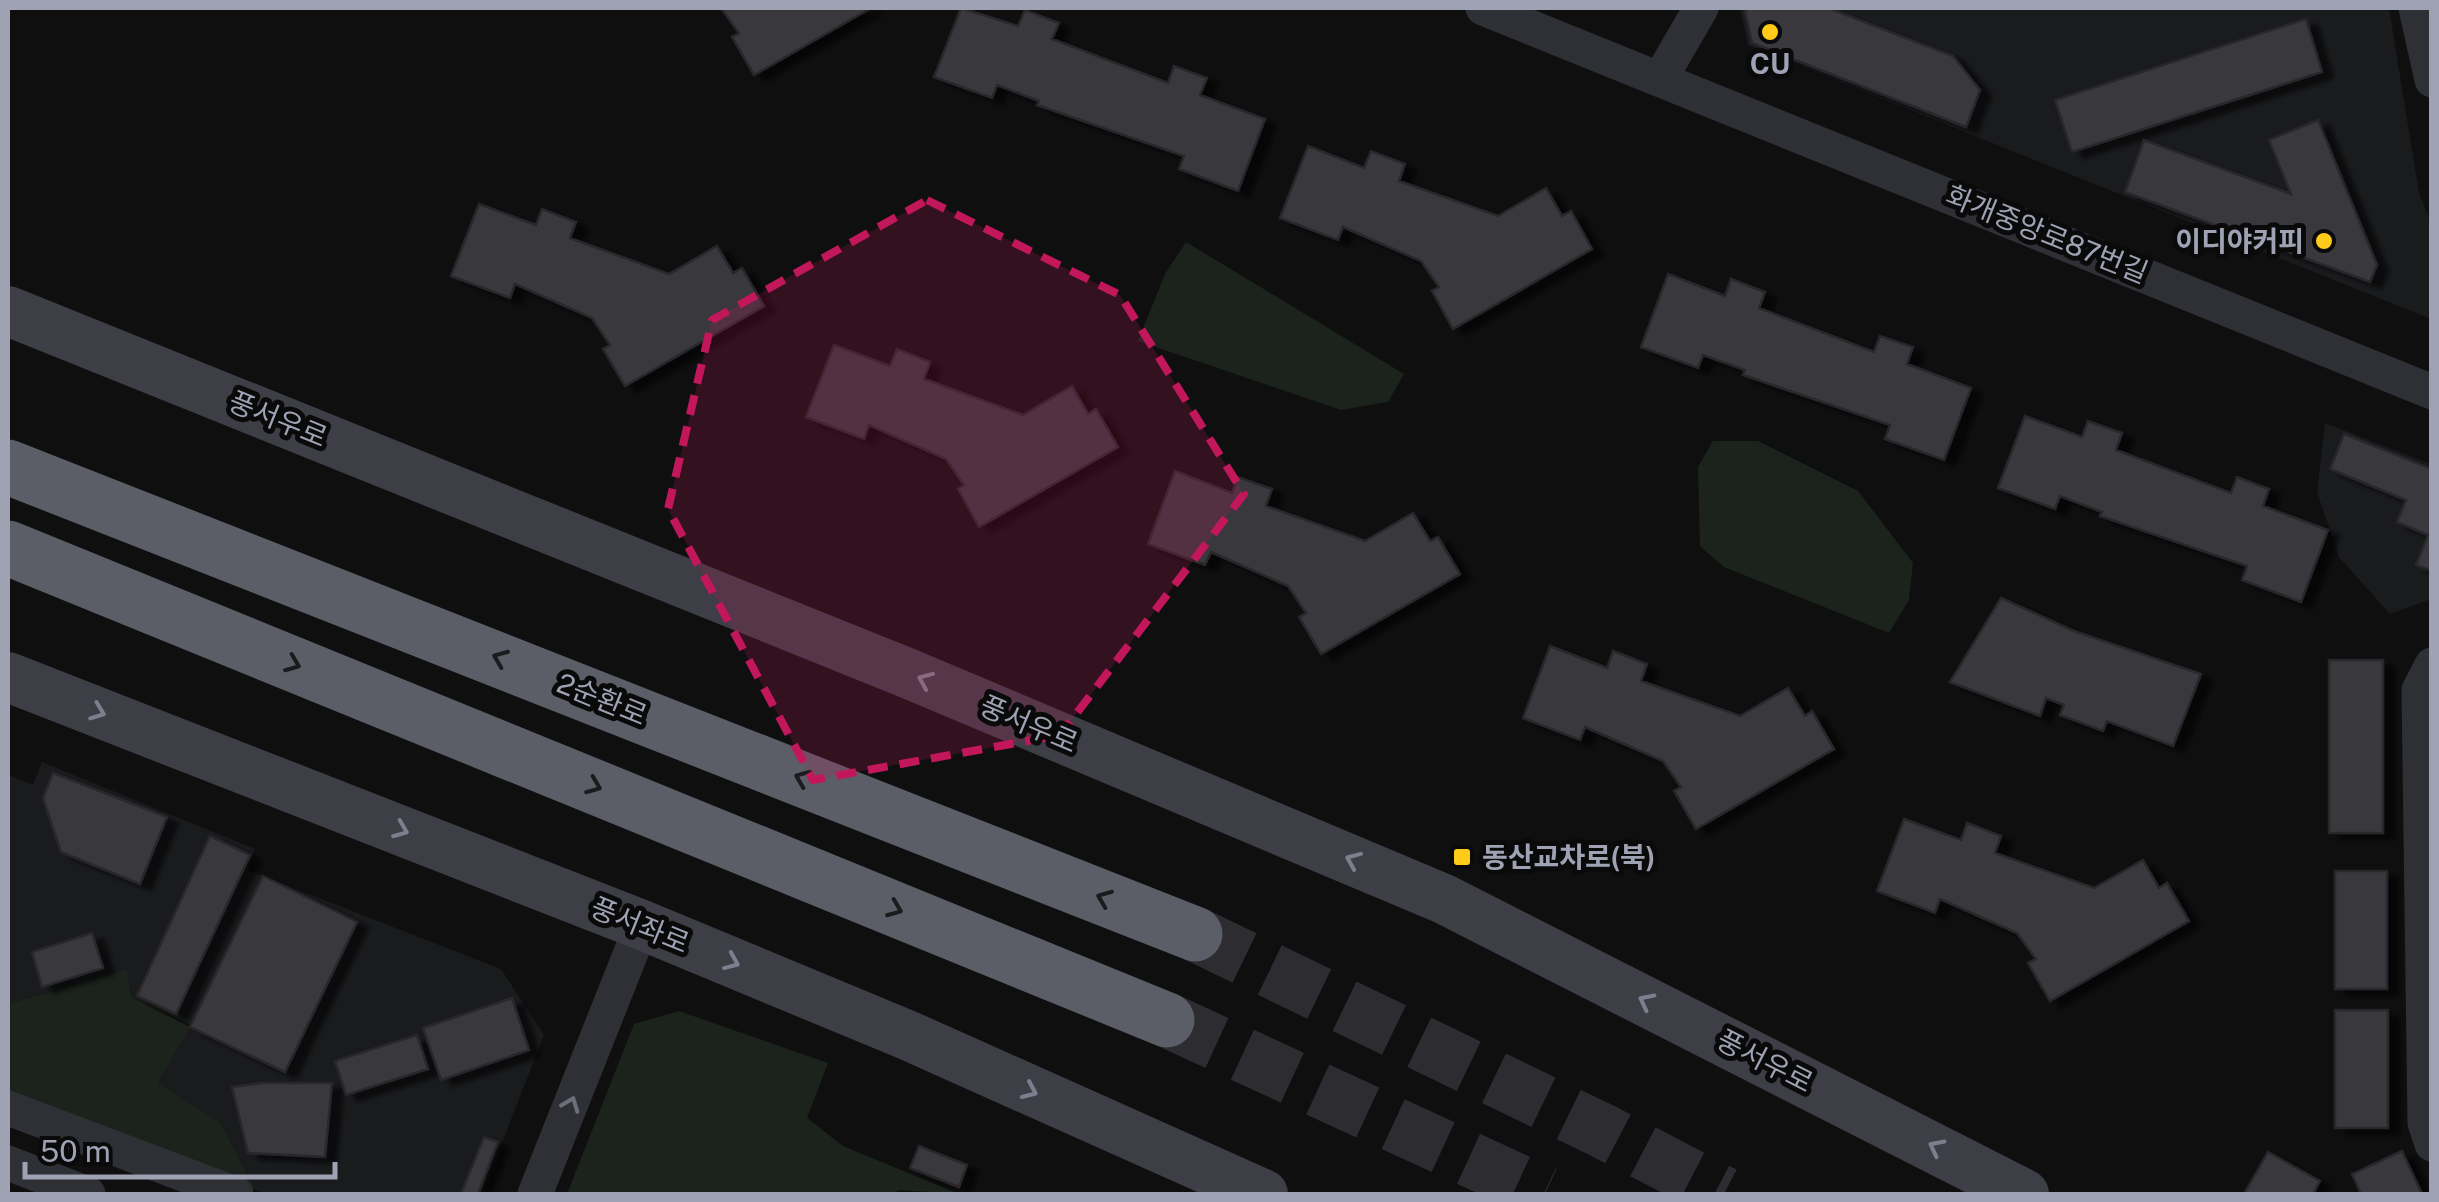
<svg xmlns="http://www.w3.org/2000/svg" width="2439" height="1202" viewBox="0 0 2439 1202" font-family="'Public Sans','Noto Sans KR',sans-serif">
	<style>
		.built { fill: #1a1b1d }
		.green { fill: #1b231c }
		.building { fill: #38393e; stroke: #29282c; stroke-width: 2.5; filter: url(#shadow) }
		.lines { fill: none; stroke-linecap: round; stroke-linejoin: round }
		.highway-tunnel { stroke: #2c2c31; stroke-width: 55; stroke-dasharray: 55 28; stroke-linecap: butt }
		.street { stroke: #2f3035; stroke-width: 35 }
		.secondary { stroke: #3d3e46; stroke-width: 50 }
		.highway { stroke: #5b5d67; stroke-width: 55 }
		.oneway { stroke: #1a1b1d }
		.oneway2 { stroke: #7c7f8d }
		.oneway3 { stroke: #6c6f7a }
		.marked { fill: #c2185b; fill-opacity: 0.2; stroke: #c2185b; stroke-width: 8; stroke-dasharray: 20 12; stroke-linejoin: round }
		.poi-dot { fill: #ffca18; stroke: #0a0a0b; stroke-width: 4 }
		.labels { text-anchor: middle; stroke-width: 10; stroke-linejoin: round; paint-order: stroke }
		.poi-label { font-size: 28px; font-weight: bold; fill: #9ea2b3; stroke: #0a0a0b }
		.street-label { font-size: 28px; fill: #9ea2b3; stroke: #0a0a0b }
	</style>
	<defs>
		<filter id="shadow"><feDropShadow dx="11" dy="6" stdDeviation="2.5" flood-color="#0009"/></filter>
	</defs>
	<rect width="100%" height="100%" fill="#0f0f10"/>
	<path class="built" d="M 1740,8 L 2389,8 L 2419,193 L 2431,222 L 2431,319 L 1748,45 Z
		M 2325,423 L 2431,464 L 2431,599 L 2390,614 L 2339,557 L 2317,492 Z
		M 42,762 L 255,849 L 247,870 L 501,969 L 544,1035 L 482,1194 L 268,1194 L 256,1190 L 220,1122 L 157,1083 L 190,1027 L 219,1038 L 131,997 L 127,969 L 8,1004 L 8,775 L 33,785 Z"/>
	<path class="green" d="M 1186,242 L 1404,374 L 1388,402 L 1341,410 L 1138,341 L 1165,274 Z
		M 1713,441 L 1758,441 L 1858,491 L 1913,563 L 1909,600 L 1889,633 L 1724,567 L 1700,546 L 1698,467 Z
		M 127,969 L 131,997 L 190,1027 L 158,1083 L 220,1122 L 256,1190 L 8,1090 L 8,1004 Z
		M 679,1011 L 828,1063 L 807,1118 L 843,1146 L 959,1194 L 900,1190 L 888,1194 L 567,1194 L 634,1024 Z"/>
	<path class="building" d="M 721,8 L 871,8 L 754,75 L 732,37 L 739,33 Z
		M 961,8 L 1018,26 L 1025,10 L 1059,23 L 1052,39 L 1168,83 L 1174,66 L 1207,78 L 1200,95 L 1265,119 L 1238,191 L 1179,169 L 1184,156 L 1037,105 L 1039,101 L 997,85 L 992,98 L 934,77 Z
		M 1749,8 L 1828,8 L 1953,56 L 1980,90 L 1966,127 L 1752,43 L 1745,11 Z
		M 2306,19 L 2322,72 L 2072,152 L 2055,100 Z
		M 2318,120 L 2377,265 L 2370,282 L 2125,192 L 2144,140 L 2291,194 L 2269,140 Z
		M 1308,146 L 1364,168 L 1371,151 L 1405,164 L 1399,181 L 1498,216 L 1546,188 L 1562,216 L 1571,211 L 1592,249 L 1453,329 L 1432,291 L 1439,287 L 1421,261 L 1343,227 L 1338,240 L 1280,218 Z
		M 479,204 L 536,225 L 542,209 L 576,222 L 570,238 L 669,274 L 717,246 L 733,273 L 742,268 L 764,306 L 625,386 L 603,349 L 610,345 L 592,318 L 515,284 L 510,298 L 451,276 Z
		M 1668,274 L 1725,296 L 1731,279 L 1765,292 L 1759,308 L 1874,352 L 1880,336 L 1913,347 L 1907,364 L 1971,388 L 1944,460 L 1885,439 L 1890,425 L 1743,375 L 1745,370 L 1703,355 L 1698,368 L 1641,347 Z
		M 834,345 L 890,366 L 897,349 L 930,362 L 924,379 L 1023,415 L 1072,386 L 1088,414 L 1096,409 L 1118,447 L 979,527 L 958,489 L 964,485 L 946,459 L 869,425 L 864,439 L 806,417 Z
		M 2025,416 L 2082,437 L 2088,421 L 2122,433 L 2116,450 L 2231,493 L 2237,477 L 2269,489 L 2263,506 L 2328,530 L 2301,602 L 2242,580 L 2247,566 L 2100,516 L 2102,512 L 2060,496 L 2055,509 L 1998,488 Z
		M 2344,434 L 2432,469 L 2432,571 L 2416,565 L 2428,535 L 2397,522 L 2406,500 L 2330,469 Z
		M 1175,471 L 1232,493 L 1238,477 L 1272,489 L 1266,506 L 1365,541 L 1413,513 L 1430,541 L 1438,537 L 1460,574 L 1321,654 L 1299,617 L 1306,613 L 1288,586 L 1211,552 L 1205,565 L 1148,544 Z
		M 2001,598 L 2074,631 L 2201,674 L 2173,746 L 2107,721 L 2103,731 L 2060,715 L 2064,705 L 2046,698 L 2040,716 L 1950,682 Z
		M 1550,646 L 1607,668 L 1613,651 L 1647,664 L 1641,681 L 1740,716 L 1788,688 L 1805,716 L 1812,711 L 1834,749 L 1696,829 L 1674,791 L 1681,787 L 1663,761 L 1585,727 L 1580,740 L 1523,718 Z
		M 2329,660 L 2383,660 L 2383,833 L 2329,833 Z
		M 53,773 L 167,817 L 140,884 L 61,852 L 43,798 Z
		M 1904,819 L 1961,840 L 1967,823 L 2001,836 L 1995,853 L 2094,888 L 2143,860 L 2159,888 L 2167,883 L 2189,921 L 2050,1001 L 2028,963 L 2036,959 L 2017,933 L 1940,899 L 1935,913 L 1877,891 Z
		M 210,836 L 250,855 L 176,1014 L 137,996 Z
		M 2335,871 L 2387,871 L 2387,989 L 2335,989 Z
		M 263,876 L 357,922 L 285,1072 L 190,1027 Z
		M 92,933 L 103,968 L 42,987 L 32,952 Z
		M 512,998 L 529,1050 L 441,1080 L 423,1028 Z
		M 2335,1010 L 2388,1010 L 2388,1128 L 2335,1128 Z
		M 417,1035 L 428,1069 L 346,1095 L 335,1061 Z
		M 262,1083 L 332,1083 L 325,1157 L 248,1153 L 232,1087 Z
		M 484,1137 L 498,1142 L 478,1194 L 461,1194 Z
		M 919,1146 L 967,1165 L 959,1187 L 910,1168 Z
		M 2402,1151 L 2422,1194 L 2361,1194 L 2352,1174 Z
		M 2268,1152 L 2320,1181 L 2313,1194 L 2244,1194 Z"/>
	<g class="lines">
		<path class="highway-tunnel" d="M 1195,934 L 1603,1131 L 1724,1194
			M 1167,1020 L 1545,1194"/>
		<path class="street" d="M 1483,8 L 2432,392
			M 2416,8 L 2432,80
			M 1661,77 L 1701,8
			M 2432,665 L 2419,690 L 2425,1123 L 2432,1144
			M 8,1108 L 236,1194
			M 8,1163 L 88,1194
			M 535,1194 L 642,925"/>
		<path class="secondary" d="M 8,311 L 907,673 L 1444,899 L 2024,1194
			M 8,677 L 642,925 L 907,1035 L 1263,1194"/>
		<path class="highway" d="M 8,467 L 1195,934
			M 8,548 L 1167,1020"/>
	</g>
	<defs><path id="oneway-chevron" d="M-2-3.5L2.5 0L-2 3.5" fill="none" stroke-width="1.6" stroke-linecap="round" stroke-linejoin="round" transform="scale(2.5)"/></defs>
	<g class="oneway">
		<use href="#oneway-chevron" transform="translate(500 658) rotate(-158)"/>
		<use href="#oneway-chevron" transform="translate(293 664) rotate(22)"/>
		<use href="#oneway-chevron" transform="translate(802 778) rotate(-158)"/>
		<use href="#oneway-chevron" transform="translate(594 786) rotate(22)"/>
		<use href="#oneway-chevron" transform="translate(1104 898) rotate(-158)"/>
		<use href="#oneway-chevron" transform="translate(895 909) rotate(22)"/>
	</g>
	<g class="oneway2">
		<use href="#oneway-chevron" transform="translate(925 680) rotate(-157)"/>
		<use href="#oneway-chevron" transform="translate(98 712) rotate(21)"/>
		<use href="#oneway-chevron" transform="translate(401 830) rotate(22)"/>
		<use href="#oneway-chevron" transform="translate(1353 860) rotate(-157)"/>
		<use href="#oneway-chevron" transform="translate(732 962) rotate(23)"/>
		<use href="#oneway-chevron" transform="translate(1646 1001) rotate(-153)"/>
		<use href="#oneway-chevron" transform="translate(1030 1091) rotate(24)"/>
		<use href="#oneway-chevron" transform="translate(1936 1147) rotate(-153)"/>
	</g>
	<use class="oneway3" href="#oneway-chevron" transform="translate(571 1104) rotate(-69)"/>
	<path class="marked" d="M 927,200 L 1120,295 L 1244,494 L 1060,735 L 813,780 L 668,509 L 712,320 Z"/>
	<g class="poi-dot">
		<circle cx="1770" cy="32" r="10"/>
		<circle cx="2324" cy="241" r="10"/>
		<rect x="1452" y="847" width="20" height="20" rx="5"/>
	</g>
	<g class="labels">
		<g class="poi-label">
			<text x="1770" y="74">CU</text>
			<text x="2304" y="251" text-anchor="end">이디야커피</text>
			<text x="1482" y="867" text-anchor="start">동산교차로(북)</text>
		</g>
		<g class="street-label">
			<text transform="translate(2047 234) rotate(22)" y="10">화개중앙로87번길</text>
			<text transform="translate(278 419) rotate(22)" y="10">풍서우로</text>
			<text transform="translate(602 699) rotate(22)" y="10">2순환로</text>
			<text transform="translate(1029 724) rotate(23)" y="10">풍서우로</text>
			<text transform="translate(640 925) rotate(22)" y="10">풍서좌로</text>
			<text transform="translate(1765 1061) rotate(27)" y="10">풍서우로</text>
		</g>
	</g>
	<rect width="2439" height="1202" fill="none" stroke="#9ea2b3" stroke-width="20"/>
	<path d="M25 1162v15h310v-15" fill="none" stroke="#9ea2b3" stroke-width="5"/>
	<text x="40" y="1162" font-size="30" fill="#9ea2b3" stroke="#0a0a0b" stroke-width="8" paint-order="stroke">50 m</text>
</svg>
